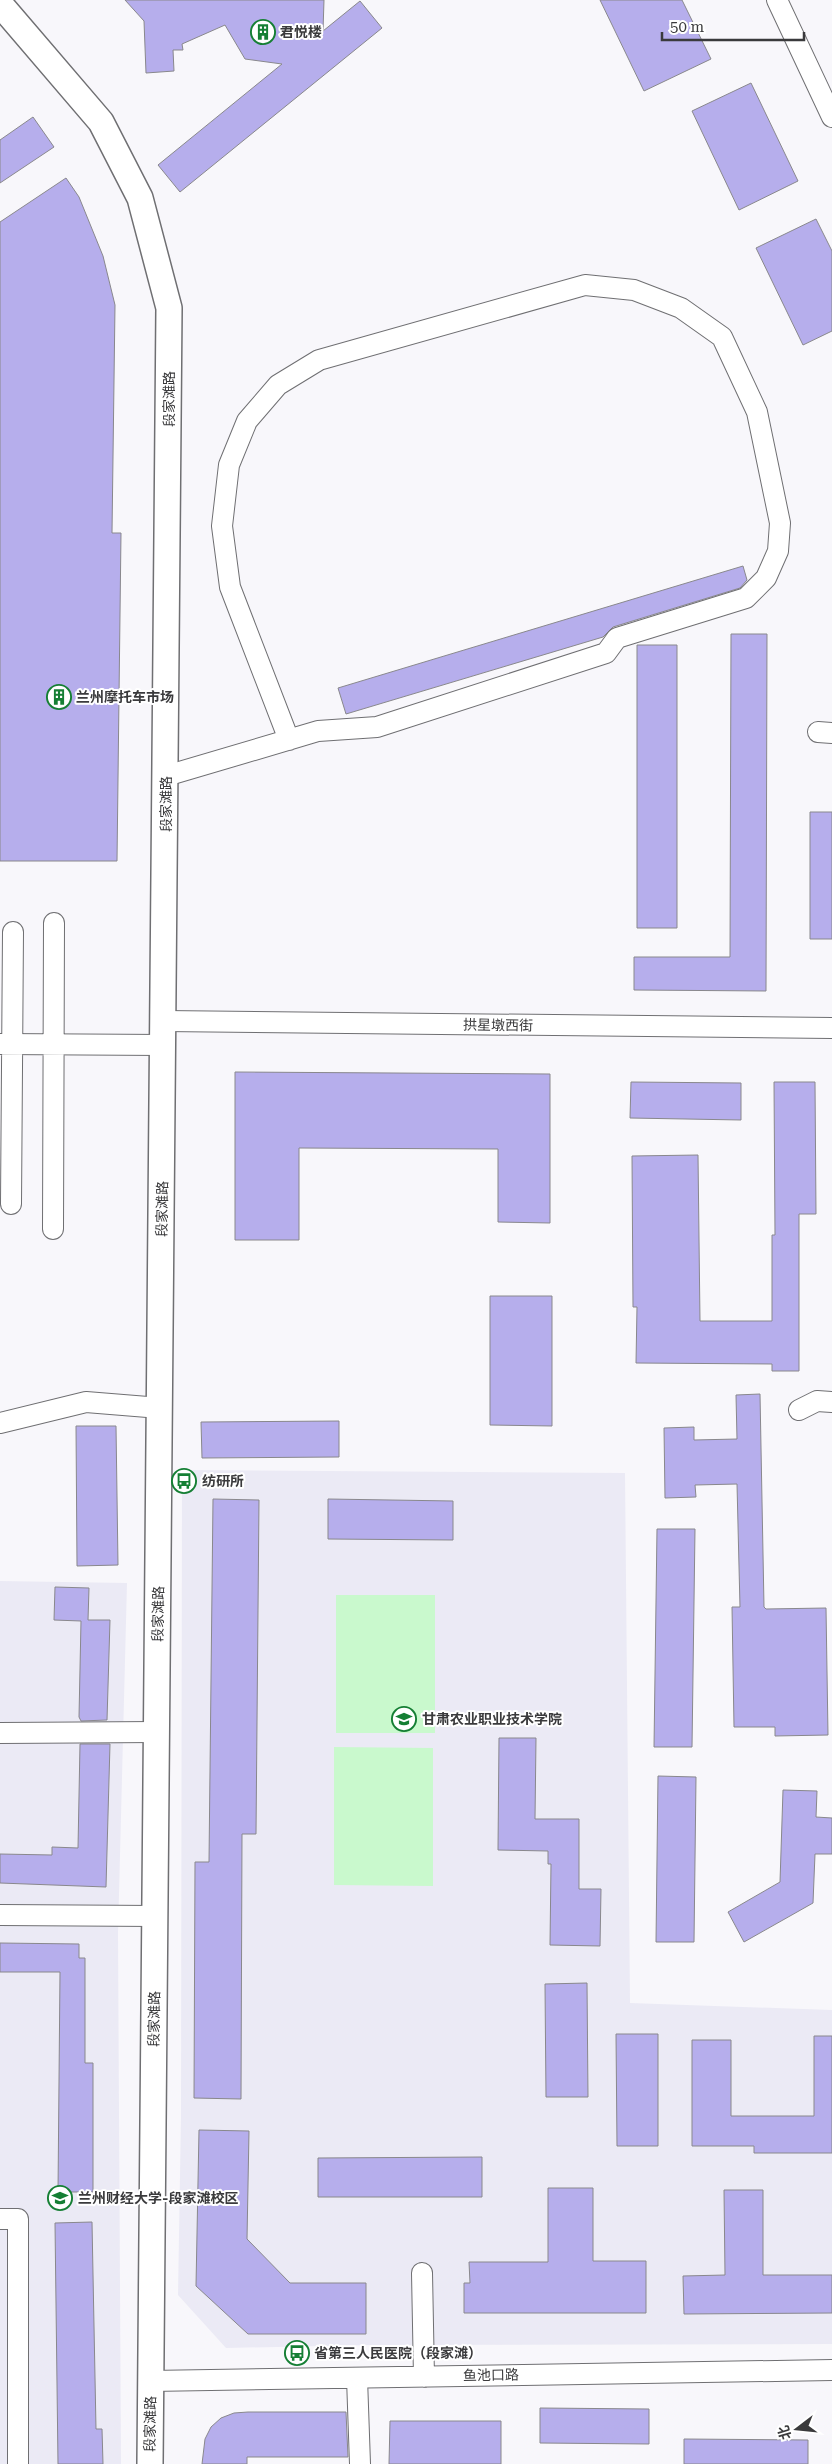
<svg xmlns="http://www.w3.org/2000/svg" width="832" height="2464" viewBox="0 0 832 2464" font-family="'Roboto Serif','Noto Sans SC',serif">
	<style>
		.built { fill: #ebeaf5 }
		.green { fill: #c9f9cd }
		.building { fill: #b6aeec; stroke: #89888c }
		.lines { fill: none; stroke-linecap: round; stroke-linejoin: round }
		.minor-casing { stroke: #6f6f72; stroke-width: 22 }
		.major-casing { stroke: #6f6f72; stroke-width: 28 }
		.minor { stroke: #fff; stroke-width: 20 }
		.major { stroke: #fff; stroke-width: 25 }
		.labels { text-anchor: middle; stroke-width: 4; stroke-linejoin: round; paint-order: stroke }
		.poi-label { font-size: 14px; font-weight: bold; fill: #3a3a3c; stroke: #fff; text-anchor: start }
		.street-label { font-size: 14px; fill: #3a3a3c; stroke: #fff }
	</style>
	<rect width="100%" height="100%" fill="#f8f7fb"/>
	<path class="built" d="M 182,1470 L 625,1473 L 630,2003 L 832,2010 L 832,2344 L 367,2345 L 226,2348 L 178,2295 L 181,2116 Z
		M 0,1581 L 127,1583 L 118,1933 L 121,2464 L 0,2464 Z"/>
	<path class="green" d="M 336,1595 L 435,1595 L 435,1733 L 336,1733 Z
		M 334,1747 L 433,1748 L 433,1886 L 334,1885 Z"/>
	<path class="building" d="M 125,0 L 324,0 L 323,31 L 360,1 L 382,28 L 180,192 L 158,165 L 282,64 L 245,59 L 225,25 L 182,44 L 183,50 L 173,50 L 174,71 L 146,73 L 144,21 Z
		M 600,0 L 682,0 L 711,59 L 644,91 Z
		M 751,83 L 798,181 L 739,210 L 692,111 Z
		M 33,117 L 54,147 L 0,183 L 0,140 Z
		M 66,178 L 79,197 L 103,256 L 115,305 L 112,533 L 121,533 L 117,861 L 0,861 L 0,222 Z
		M 816,219 L 832,251 L 832,331 L 803,345 L 756,248 Z
		M 743,566 L 747,580 L 740,588 L 613,627 L 603,637 L 346,714 L 338,688 Z
		M 731,634 L 767,634 L 766,991 L 634,990 L 634,957 L 730,957 Z
		M 637,645 L 677,645 L 677,928 L 637,928 Z
		M 810,812 L 832,812 L 832,939 L 810,939 Z
		M 235,1072 L 550,1074 L 550,1223 L 498,1222 L 498,1149 L 299,1148 L 299,1240 L 235,1240 Z
		M 631,1082 L 741,1083 L 741,1120 L 630,1118 Z
		M 774,1082 L 815,1082 L 816,1214 L 799,1214 L 799,1371 L 772,1371 L 772,1364 L 636,1363 L 637,1307 L 633,1307 L 632,1156 L 698,1155 L 700,1321 L 772,1321 L 772,1235 L 775,1235 Z
		M 490,1296 L 552,1296 L 552,1426 L 490,1425 Z
		M 760,1394 L 764,1607 L 766,1609 L 826,1608 L 828,1735 L 775,1736 L 775,1727 L 734,1727 L 732,1607 L 740,1607 L 737,1484 L 695,1485 L 696,1497 L 665,1498 L 664,1428 L 694,1427 L 694,1440 L 737,1439 L 736,1395 Z
		M 339,1421 L 339,1457 L 202,1458 L 201,1422 Z
		M 76,1426 L 116,1426 L 118,1565 L 77,1566 Z
		M 213,1499 L 259,1500 L 256,1834 L 242,1834 L 241,2099 L 194,2098 L 195,1862 L 209,1862 Z
		M 328,1499 L 453,1501 L 453,1540 L 328,1539 Z
		M 657,1529 L 695,1529 L 692,1747 L 654,1747 Z
		M 55,1587 L 89,1588 L 88,1620 L 110,1620 L 107,1720 L 81,1721 L 79,1717 L 81,1621 L 54,1620 Z
		M 499,1738 L 536,1738 L 535,1819 L 579,1819 L 579,1889 L 601,1889 L 600,1946 L 550,1945 L 551,1864 L 548,1864 L 548,1851 L 498,1850 Z
		M 80,1744 L 110,1744 L 106,1887 L 0,1883 L 0,1854 L 52,1855 L 52,1847 L 78,1848 Z
		M 658,1776 L 696,1777 L 694,1942 L 656,1942 Z
		M 783,1790 L 817,1791 L 816,1817 L 832,1818 L 832,1854 L 815,1854 L 813,1903 L 744,1942 L 728,1912 L 780,1882 Z
		M 0,1943 L 79,1944 L 79,1958 L 85,1958 L 85,2063 L 93,2063 L 93,2192 L 58,2192 L 60,1972 L 0,1972 Z
		M 587,1983 L 588,2097 L 546,2097 L 545,1984 Z
		M 616,2034 L 658,2034 L 658,2146 L 617,2146 Z
		M 814,2036 L 832,2036 L 832,2153 L 754,2153 L 754,2146 L 692,2146 L 692,2040 L 731,2040 L 731,2116 L 814,2116 Z
		M 199,2130 L 249,2131 L 247,2239 L 290,2283 L 366,2283 L 366,2334 L 248,2334 L 196,2286 Z
		M 482,2157 L 482,2197 L 318,2197 L 318,2158 Z
		M 548,2188 L 593,2188 L 593,2261 L 646,2261 L 646,2313 L 464,2313 L 464,2283 L 470,2283 L 469,2262 L 548,2262 Z
		M 724,2190 L 763,2190 L 763,2275 L 832,2275 L 832,2313 L 684,2314 L 683,2276 L 725,2275 Z
		M 92,2222 L 96,2429 L 102,2429 L 103,2464 L 58,2464 L 55,2223 Z
		M 540,2408 L 649,2409 L 649,2444 L 540,2443 Z
		M 248,2412 L 346,2412 L 348,2457 L 247,2457 L 247,2464 L 202,2464 L 205,2439 L 211,2427 L 221,2418 L 234,2413 Z
		M 390,2421 L 501,2421 L 501,2464 L 389,2464 Z
		M 684,2439 L 808,2440 L 808,2464 L 684,2464 Z"/>
	<g class="lines">
		<defs>
			<path id="minor" d="M 777,0 L 832,117
				M 818,732 L 832,733
				M 166,776 L 318,731 L 377,727 L 606,653 L 617,638 L 746,598 L 766,578 L 778,551 L 780,523 L 757,412 L 722,337 L 681,308 L 634,290 L 585,285 L 319,360 L 278,385 L 247,421 L 229,465 L 222,526 L 230,587 L 289,740
				M 164,1021 L 832,1028
				M 0,1044 L 164,1045
				M 11,1204 L 13,932
				M 53,1229 L 54,923
				M 799,1410 L 817,1401 L 832,1402
				M 0,1423 L 86,1402 L 160,1408
				M 0,1733 L 157,1732
				M 0,1915 L 155,1916
				M 0,2219 L 18,2219 L 18,2464
				M 422,2273 L 424,2377
				M 357,2378 L 360,2464
				M 150,2381 L 832,2370"/>
			<path id="major" d="M 0,4 L 101,122 L 140,198 L 169,308 L 150,2464"/>
		</defs>
		<use href="#minor" class="minor-casing"/>
		<use href="#major" class="major-casing"/>
		<use href="#minor" class="minor"/>
		<use href="#major" class="major"/>
	</g>
	<defs>
		<symbol id="building-ring" viewBox="-11 -11 22 22"><circle r="9.5" fill="#fff" stroke="#157f34" stroke-width="1.5"/><path d="M-4-6H4V6H1V3H-1V6H-4ZM-2.5-4.3h1.7v1.8h-1.7ZM.8-4.3h1.7v1.8H.8ZM-2.5-1h1.7V.8h-1.7ZM.8-1h1.7V.8H.8Z" fill="#157f34"/></symbol>
		<symbol id="bus-ring" viewBox="-11 -11 22 22"><circle r="9.5" fill="#fff" stroke="#157f34" stroke-width="1.5"/><path d="M-5-6H5V4H4V6H2V4H-2V6H-4V4H-5ZM-3.5-4V0h7V-4ZM-3.5 1.2v1.5H-2V1.2ZM2 1.2v1.5H3.5V1.2Z" fill="#157f34"/></symbol>
		<symbol id="university-ring" viewBox="-11 -11 22 22"><circle r="9.5" fill="#fff" stroke="#157f34" stroke-width="1.5"/><path d="M0-5L7-2L0 1L-7-2ZM-4 1L0 2.5L4 1V4Q0 6-4 4Z" fill="#157f34"/></symbol>
	</defs>
	<g fill-rule="evenodd">
		<use href="#building-ring" x="249" y="18" width="28" height="28"/>
		<use href="#building-ring" x="45" y="683" width="28" height="28"/>
		<use href="#bus-ring" x="170" y="1467" width="28" height="28"/>
		<use href="#university-ring" x="390" y="1705" width="28" height="28"/>
		<use href="#university-ring" x="46" y="2184" width="28" height="28"/>
		<use href="#bus-ring" x="283" y="2339" width="28" height="28"/>
	</g>
	<g class="labels">
		<g class="poi-label">
			<text x="280" y="37">君悦楼</text>
			<text x="76" y="702">兰州摩托车市场</text>
			<text x="202" y="1486">纺研所</text>
			<text x="422" y="1724">甘肃农业职业技术学院</text>
			<text x="78" y="2203">兰州财经大学-段家滩校区</text>
			<text x="314" y="2358">省第三人民医院（段家滩）</text>
		</g>
		<g class="street-label">
			<text transform="translate(169 399) rotate(-90)" y="5">段家滩路</text>
			<text transform="translate(166 804) rotate(-90)" y="5">段家滩路</text>
			<text transform="translate(498 1025) rotate(1)" y="5">拱星墩西街</text>
			<text transform="translate(162 1209) rotate(-89)" y="5">段家滩路</text>
			<text transform="translate(158 1614) rotate(-89)" y="5">段家滩路</text>
			<text transform="translate(154 2019) rotate(-89)" y="5">段家滩路</text>
			<text transform="translate(491 2375) rotate(-1)" y="5">鱼池口路</text>
			<text transform="translate(150 2424) rotate(-89)" y="5">段家滩路</text>
		</g>
	</g>
	<g transform="translate(797 2429) rotate(254)" stroke="#ffffff" stroke-width="4" paint-order="stroke">
	<path d="M0-4L9 19L0 12L-9 19Z" fill="#3a3a3c"/>
	<text y="-8" font-size="14" font-weight="bold" text-anchor="middle" fill="#3a3a3c">北</text>
	</g>
	<path d="M662 32v8h142v-8" fill="none" stroke="#3a3a3c" stroke-width="2.5"/>
	<text x="670" y="32" font-size="15" fill="#3a3a3c" stroke="#ffffff" stroke-width="4" paint-order="stroke">50 m</text>
</svg>
